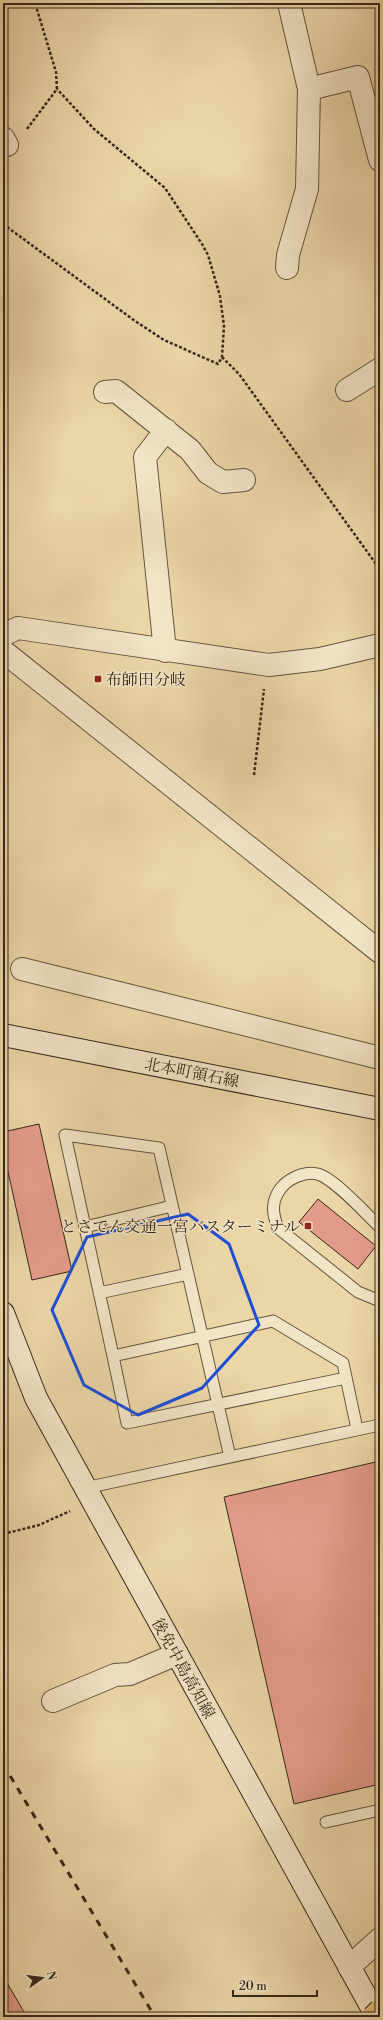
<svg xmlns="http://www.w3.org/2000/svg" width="383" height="2020" viewBox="0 0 383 2020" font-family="'Libre Bodoni','Noto Serif JP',serif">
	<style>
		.building { fill: #e39b89; stroke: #362819 }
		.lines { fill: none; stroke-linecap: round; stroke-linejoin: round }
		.service-casing { stroke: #63543d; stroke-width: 13 }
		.minor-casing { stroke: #63543d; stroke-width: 24 }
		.tertiary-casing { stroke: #63543d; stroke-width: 24 }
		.secondary-casing { stroke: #362819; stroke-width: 24 }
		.path { stroke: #362819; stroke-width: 2.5; stroke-dasharray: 3 2; stroke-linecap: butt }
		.service { stroke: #f2e4c6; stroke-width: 11 }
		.minor { stroke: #f2e4c6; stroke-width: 22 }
		.tertiary { stroke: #f2e4c6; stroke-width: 22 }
		.secondary { stroke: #f2e4c6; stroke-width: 22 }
		.rail { stroke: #362819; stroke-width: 3; stroke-dasharray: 7 7; stroke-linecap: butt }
		.primary-bridge-casing { stroke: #362819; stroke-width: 24; stroke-linecap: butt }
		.primary-bridge { stroke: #e6bb74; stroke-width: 22 }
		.marked { fill: none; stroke: #1d4ed8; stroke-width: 3; stroke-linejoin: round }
		.poi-dot { fill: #8f2418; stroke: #f2e4c6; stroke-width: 1.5 }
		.labels { text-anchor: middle; stroke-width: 3; stroke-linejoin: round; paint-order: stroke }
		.poi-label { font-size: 16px; fill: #362819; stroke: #f2e4c6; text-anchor: start }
		.street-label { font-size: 16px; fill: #362819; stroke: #f2e4c6 }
	</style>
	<rect width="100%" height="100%" fill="#ebd6a8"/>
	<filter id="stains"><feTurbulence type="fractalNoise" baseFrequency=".005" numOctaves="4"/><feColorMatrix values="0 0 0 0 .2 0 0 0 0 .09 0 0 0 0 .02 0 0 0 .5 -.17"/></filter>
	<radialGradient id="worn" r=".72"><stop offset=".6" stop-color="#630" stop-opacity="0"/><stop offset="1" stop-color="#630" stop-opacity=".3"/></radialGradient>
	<path class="building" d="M 39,1124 L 72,1271 L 32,1280 L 3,1149 L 3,1132 Z
		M 318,1199 L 376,1246 L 358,1269 L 299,1222 Z
		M 380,1461 L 380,1784 L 294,1804 L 224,1497 Z
		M 3,1976 L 27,2017 L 3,2017 Z"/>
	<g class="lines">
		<defs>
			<path id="service" d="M 85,1227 L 172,1206
				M 380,1227 C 366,1214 333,1177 317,1174 C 304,1171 288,1179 281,1188 C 271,1201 272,1213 278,1228 L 358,1292 L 380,1301
				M 99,1293 L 188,1274
				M 113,1356 L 65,1135 L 159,1148 L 230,1457
				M 346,1378 L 127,1423 L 113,1356 L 273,1321 L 343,1363 L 357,1429
				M 85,1488 L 380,1425
				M 326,1822 L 380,1810"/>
			<path id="minor" d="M 289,3 L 309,89 L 358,77 L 380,160
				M 3,138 L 7,145
				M 287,268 L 288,255 L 307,189 L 309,89
				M 347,390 L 380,369
				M 105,392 L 116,391 L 190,450 L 208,473 L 223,482 L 244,480
				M 3,635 L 18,628 L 269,665 L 320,659 L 380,645
				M 165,651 L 145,457 L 166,430
				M 22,969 L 380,1058
				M 53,1701 L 115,1675 L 130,1674 L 177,1654
				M 349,1967 L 380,1939"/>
			<path id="tertiary" d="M 3,651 L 380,952"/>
			<path id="secondary" d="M 3,1035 L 380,1109
				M 3,1313 L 36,1398 L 377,2017"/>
		</defs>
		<use href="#service" class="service-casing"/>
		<use href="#minor" class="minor-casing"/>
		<use href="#tertiary" class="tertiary-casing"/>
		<use href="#secondary" class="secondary-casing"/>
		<path class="path" d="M 27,129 L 57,89 L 56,72 L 35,3
			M 3,224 L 135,321 L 164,340 L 218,364 L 222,357 L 224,326 L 220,296 L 208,255 L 202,244 L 165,188 L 94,129 L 57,89
			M 222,357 L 239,374 L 376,564 L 380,566
			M 254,775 L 264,689
			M 3,1534 L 39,1525 L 70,1511"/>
		<use href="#service" class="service"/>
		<use href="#minor" class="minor"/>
		<use href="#tertiary" class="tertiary"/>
		<use href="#secondary" class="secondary"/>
		<path class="rail" d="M 3,1764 L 155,2017"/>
		<defs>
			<path id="primary-bridge" d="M 373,2017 L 380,2010"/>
		</defs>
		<use href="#primary-bridge" class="primary-bridge-casing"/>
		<use href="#primary-bridge" class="primary-bridge"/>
	</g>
	<path class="marked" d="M 188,1214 L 229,1244 L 259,1325 L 202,1388 L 138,1415 L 84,1385 L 52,1310 L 87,1237 Z"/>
	<g class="poi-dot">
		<rect x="94" y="675" width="8" height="8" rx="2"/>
		<rect x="304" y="1222" width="8" height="8" rx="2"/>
	</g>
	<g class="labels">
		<g class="poi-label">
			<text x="106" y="685">布師田分岐</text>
			<text x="300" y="1232" text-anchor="end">とさでん交通一宮バスターミナル</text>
		</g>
		<g class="street-label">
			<text transform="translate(192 1072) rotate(11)" y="6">北本町領石線</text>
			<text transform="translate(184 1668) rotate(61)" y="6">後免中島高知線</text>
		</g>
	</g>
	<rect width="383" height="2020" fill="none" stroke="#ebd6a8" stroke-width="16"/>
	<rect x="4" y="4" width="375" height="2012" fill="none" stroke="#362819" stroke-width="2"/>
	<rect x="8" y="8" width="367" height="2004" fill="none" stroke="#362819"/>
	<g transform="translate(42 1978) rotate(76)" stroke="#f2e4c6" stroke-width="3" paint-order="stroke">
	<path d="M0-3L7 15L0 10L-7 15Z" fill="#362819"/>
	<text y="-6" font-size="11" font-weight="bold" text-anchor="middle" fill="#362819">N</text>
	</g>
	<path d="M233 1990v6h84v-6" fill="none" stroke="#362819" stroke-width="2"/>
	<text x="239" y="1990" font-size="12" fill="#362819" stroke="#f2e4c6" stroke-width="3" paint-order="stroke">20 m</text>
	<rect width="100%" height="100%" filter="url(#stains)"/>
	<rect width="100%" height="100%" fill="url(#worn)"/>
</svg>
